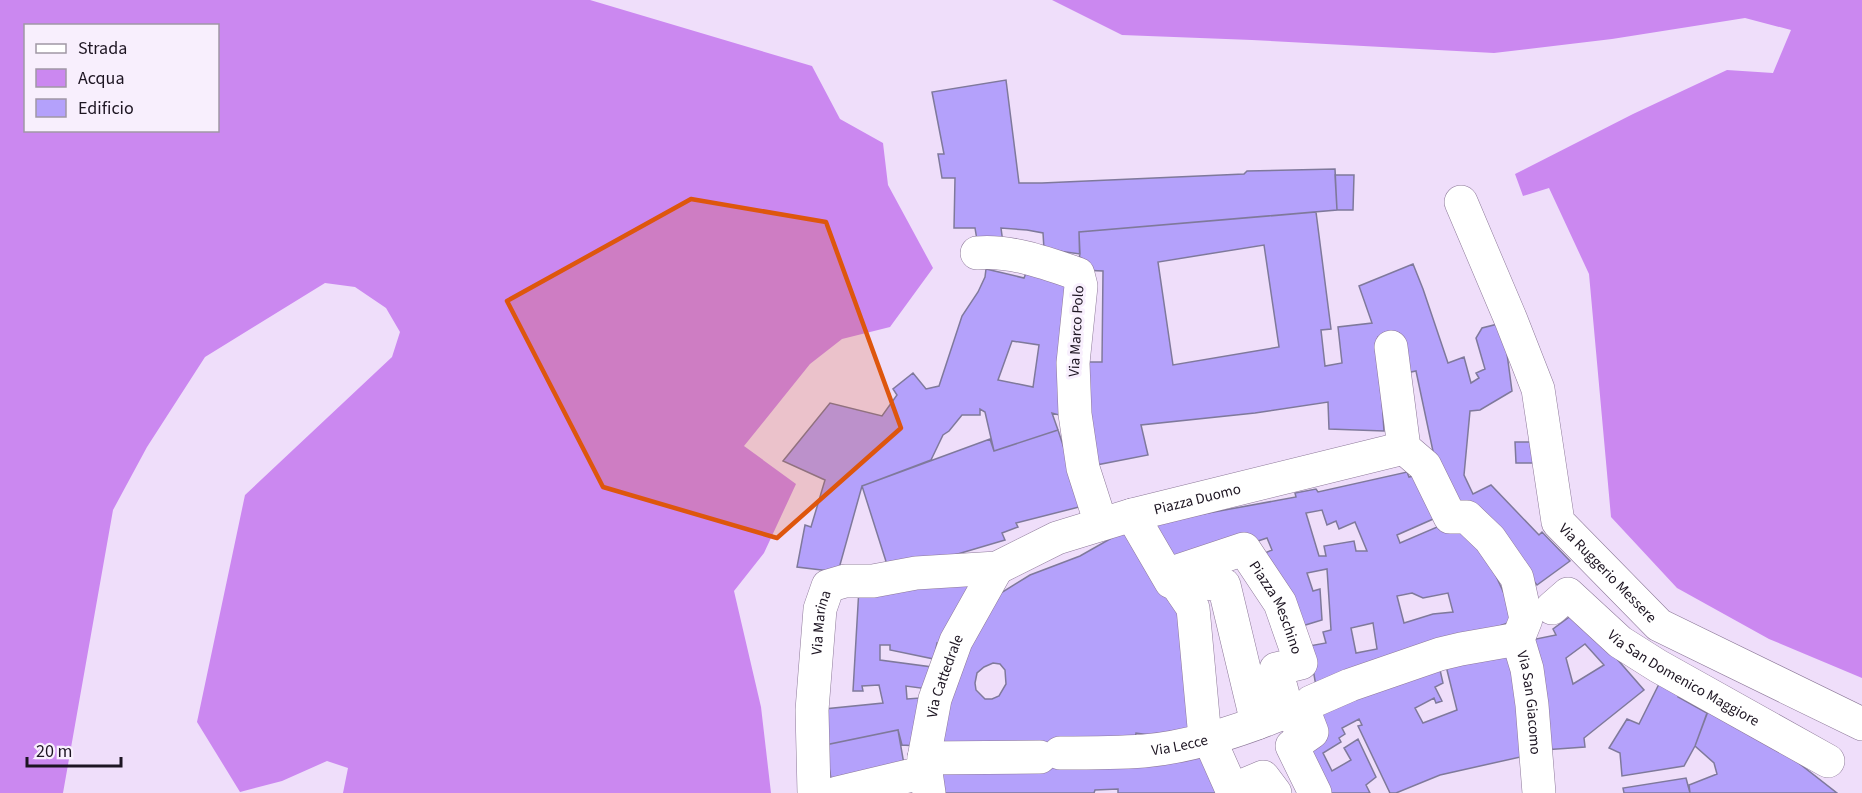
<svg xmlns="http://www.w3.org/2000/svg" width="1862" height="793" viewBox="0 0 1862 793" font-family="'Source Sans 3',sans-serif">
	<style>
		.water { fill: #cb88f0; fill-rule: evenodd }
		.building { fill: #b4a1fb; stroke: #7f799b; stroke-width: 1.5; fill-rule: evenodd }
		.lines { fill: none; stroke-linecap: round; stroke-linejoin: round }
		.street-casing { stroke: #8d7999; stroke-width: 34 }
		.street { stroke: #fff; stroke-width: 33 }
		.marked { fill: #de560d; fill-opacity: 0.2; stroke: #de560d; stroke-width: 4.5; stroke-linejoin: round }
		.labels { text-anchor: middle; stroke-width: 6; stroke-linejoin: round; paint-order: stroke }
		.street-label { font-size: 15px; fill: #1d1522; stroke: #f8effd }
	</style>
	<rect width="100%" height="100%" fill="#efdefa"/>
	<path class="water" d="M 0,0 L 590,0 L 812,66 L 840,119 L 883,143 L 888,185 L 933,268 L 890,327 L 842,339 L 810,364 L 744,446 L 796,484 L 764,553 L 734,591 L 761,707 L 771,793 L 343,793 L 348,768 L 327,761 L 282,781 L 240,792 L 197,722 L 245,495 L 392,357 L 400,332 L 386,308 L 355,287 L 325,283 L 205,357 L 147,447 L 113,510 L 63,793 L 0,793 ZM 26,26 L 218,26 L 218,130 L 26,130 Z
		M 1052,0 L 1862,0 L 1862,678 L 1769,639 L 1677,588 L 1611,517 L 1589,274 L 1549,188 L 1523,196 L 1515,174 L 1633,114 L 1727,70 L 1773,73 L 1791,30 L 1745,18 L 1612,39 L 1494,53 L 1252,40 L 1122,35 Z"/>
	<path class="building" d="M 1006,80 L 1019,183 L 1042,183 L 1244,174 L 1247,171 L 1335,169 L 1337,210 L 1079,232 L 1080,254 L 1044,249 L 1043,233 L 1027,230 L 1001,228 L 1003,243 L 978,246 L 975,228 L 954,228 L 955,178 L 942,178 L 938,154 L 944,154 L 932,92 Z
		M 1335,175 L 1354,175 L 1353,210 L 1337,210 Z
		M 1316,212 L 1331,329 L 1321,330 L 1325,366 L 1342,363 L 1338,327 L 1372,323 L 1359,286 L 1413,264 L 1423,289 L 1448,363 L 1464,357 L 1471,383 L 1479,378 L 1476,373 L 1485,369 L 1476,338 L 1482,328 L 1498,324 L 1505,339 L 1512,391 L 1480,410 L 1470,411 L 1464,475 L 1473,494 L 1491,485 L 1539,535 L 1542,532 L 1570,561 L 1537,585 L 1468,501 L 1458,507 L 1438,475 L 1416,371 L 1406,373 L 1399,333 L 1378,337 L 1384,431 L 1329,429 L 1328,402 L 1255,413 L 1141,425 L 1148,455 L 1091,466 L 1083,362 L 1102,362 L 1103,271 L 1080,270 L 1079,232 ZM 1264,245 L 1279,347 L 1173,365 L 1158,262 Z
		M 1028,268 L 1073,279 L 1063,416 L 1052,413 L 1058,430 L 994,451 L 985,412 L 980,409 L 980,415 L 962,415 L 949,431 L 943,435 L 931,460 L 862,486 L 838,572 L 797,567 L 805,525 L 811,527 L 825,480 L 783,461 L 830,403 L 882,416 L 897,395 L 893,389 L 913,373 L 926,389 L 939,386 L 962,316 L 978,292 L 985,277 L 986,269 L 1024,278 ZM 1012,341 L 1039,345 L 1033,387 L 998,380 Z
		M 1058,430 L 1083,506 L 1016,523 L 1018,527 L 1002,533 L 1005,540 L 890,574 L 862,486 L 990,439 L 994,451 Z
		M 1515,442 L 1535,442 L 1536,463 L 1516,463 Z
		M 1407,472 L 1409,477 L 1421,474 L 1440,516 L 1397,535 L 1400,543 L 1444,524 L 1481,543 L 1516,620 L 1317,692 L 1309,646 L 1326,643 L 1323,632 L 1331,630 L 1327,569 L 1307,573 L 1313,591 L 1320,589 L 1322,620 L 1302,626 L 1258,556 L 1272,550 L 1267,538 L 1171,570 L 1148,524 L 1296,497 L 1295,493 L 1316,489 L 1318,492 ZM 1322,510 L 1327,525 L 1336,521 L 1339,529 L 1355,522 L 1367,551 L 1356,551 L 1354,541 L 1324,546 L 1326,556 L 1319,556 L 1306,513 ZM 1412,593 L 1423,598 L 1448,593 L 1453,612 L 1433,614 L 1404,623 L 1397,596 ZM 1373,623 L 1377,649 L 1356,653 L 1351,628 Z
		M 1131,527 L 1163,589 L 1173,587 L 1183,603 L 1191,656 L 1197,732 L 1177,732 L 1174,740 L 1157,743 L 1157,736 L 1136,733 L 1135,740 L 1060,746 L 1062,768 L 1068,768 L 1067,758 L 1148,758 L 1211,749 L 1226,793 L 1118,793 L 1118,789 L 1095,790 L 1094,793 L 939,793 L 935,767 L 980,770 L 980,765 L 1008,766 L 1007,763 L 1032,764 L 1033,768 L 1041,767 L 1040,748 L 966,749 L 902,745 L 898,730 L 825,745 L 824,709 L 883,703 L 879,685 L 862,686 L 863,691 L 853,691 L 859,588 L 894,589 L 917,582 L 973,585 L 964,614 L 941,645 L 937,643 L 934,659 L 890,650 L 890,645 L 880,645 L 880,660 L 932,667 L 928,689 L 906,686 L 907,699 L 920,698 L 919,705 L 943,709 L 945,697 L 968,639 L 991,606 L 988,601 L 1030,575 L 1080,556 ZM 993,663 L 1000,664 L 1005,670 L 1006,684 L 999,696 L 992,699 L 985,699 L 976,690 L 975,683 L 977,673 L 984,667 Z
		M 1576,612 L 1644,690 L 1584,738 L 1585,747 L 1543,750 L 1526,641 L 1556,635 L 1553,629 ZM 1585,644 L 1604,665 L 1573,684 L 1566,658 Z
		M 1511,645 L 1529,755 L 1440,775 L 1396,793 L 1390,793 L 1358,726 L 1362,725 L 1359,719 L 1342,728 L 1345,734 L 1339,738 L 1341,742 L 1323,753 L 1332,771 L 1351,760 L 1344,748 L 1358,739 L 1376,777 L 1366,785 L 1370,793 L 1320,793 L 1297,743 L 1307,719 L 1438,661 L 1443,683 L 1435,687 L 1442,701 L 1436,703 L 1434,698 L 1415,708 L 1423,723 L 1457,710 L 1444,658 Z
		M 1663,676 L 1682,686 L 1678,697 L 1707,713 L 1695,746 L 1684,766 L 1622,776 L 1620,753 L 1609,748 L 1627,719 L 1639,724 Z
		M 1710,706 L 1764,736 L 1837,793 L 1690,793 L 1689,785 L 1717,774 L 1714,763 L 1695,746 Z
		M 898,730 L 905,770 L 832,784 L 825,745 Z
		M 1686,778 L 1690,793 L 1624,793 L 1623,788 Z"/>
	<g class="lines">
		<defs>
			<g id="street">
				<path id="s1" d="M 1461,202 L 1511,320 L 1538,389 L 1558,522 L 1659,625 L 1862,724"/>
				<path d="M 977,253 C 1011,250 1046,263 1078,274 L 1081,286 L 1073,363 L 1075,414 L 1083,468 L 1101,524"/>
				<path id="s2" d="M 1391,347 L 1404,448 L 1425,466 L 1450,517 L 1467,517 L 1490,539 L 1517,578 L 1526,619 L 1518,639 L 1527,669 L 1532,705 L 1539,793"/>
				<path d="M 1132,515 L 1171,582 L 1176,580 L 1224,585 L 1257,723"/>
				<path id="s3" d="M 1552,608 L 1568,594 L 1620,642 L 1658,666 L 1828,761"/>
				<path d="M 1311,702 L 1350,685 L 1440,654 L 1461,649 L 1518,639"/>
				<path id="s4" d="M 1060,753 C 1088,753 1116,753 1144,751 C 1189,747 1236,732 1278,715"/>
				<path d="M 924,758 L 1040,757"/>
				<path id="s5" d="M 814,793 L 812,710 L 820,609 L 828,586 L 845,581 L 873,581 L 916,573 L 997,568 L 1057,538 L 1132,515 L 1404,448"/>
				<path d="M 837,793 L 925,772"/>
				<path id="s6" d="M 929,793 L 924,758 L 935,699 L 956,641 L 997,568"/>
				<path id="s7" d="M 1275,793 L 1263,777 L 1232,790 L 1204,727 L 1193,608 L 1178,586 L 1175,572 L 1244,549 L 1280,603 L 1301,663 L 1276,669 L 1286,706 L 1290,714 L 1296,721 L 1307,719 L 1312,732 L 1292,746 L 1315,793"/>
			</g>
		</defs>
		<use href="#street" class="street-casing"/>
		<use href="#street" class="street"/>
	</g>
	<path class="marked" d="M 691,199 L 826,222 L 901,428 L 777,538 L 603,487 L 507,301 Z"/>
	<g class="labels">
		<g class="street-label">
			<text transform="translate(1076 331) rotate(-87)" y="5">Via Marco Polo</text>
			<text dy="5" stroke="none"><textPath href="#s5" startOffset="592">Piazza Duomo</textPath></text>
			<text dy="5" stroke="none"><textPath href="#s1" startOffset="408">Via Ruggerio Messere</textPath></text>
			<text dy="5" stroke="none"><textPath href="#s7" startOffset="423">Piazza Meschino</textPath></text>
			<text dy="5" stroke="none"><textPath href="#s5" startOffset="171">Via Marina</textPath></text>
			<text dy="5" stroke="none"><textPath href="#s6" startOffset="120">Via Cattedrale</textPath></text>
			<text dy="5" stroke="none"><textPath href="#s3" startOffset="165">Via San Domenico Maggiore</textPath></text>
			<text dy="5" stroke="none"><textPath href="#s2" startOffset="411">Via San Giacomo</textPath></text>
			<text dy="5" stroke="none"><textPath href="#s4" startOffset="120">Via Lecce</textPath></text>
		</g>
	</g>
	<rect x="24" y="24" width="195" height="108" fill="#f8effd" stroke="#a098a5" stroke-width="1.5"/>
	<rect x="36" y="44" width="30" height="9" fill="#ffffff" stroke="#a098a5" stroke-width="1.5"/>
	<text x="78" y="54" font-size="18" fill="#1d1522">Strada</text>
	<rect x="36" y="69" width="30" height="18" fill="#cb88f0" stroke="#a098a5" stroke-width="1.5"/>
	<text x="78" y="84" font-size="18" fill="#1d1522">Acqua</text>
	<rect x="36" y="99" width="30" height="18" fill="#b4a1fb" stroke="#a098a5" stroke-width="1.5"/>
	<text x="78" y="114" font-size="18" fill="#1d1522">Edificio</text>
	<path d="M27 757v9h94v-9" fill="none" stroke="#1d1522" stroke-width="3"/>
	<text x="36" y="757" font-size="18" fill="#1d1522" stroke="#f8effd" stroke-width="4.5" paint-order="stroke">20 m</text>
</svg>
